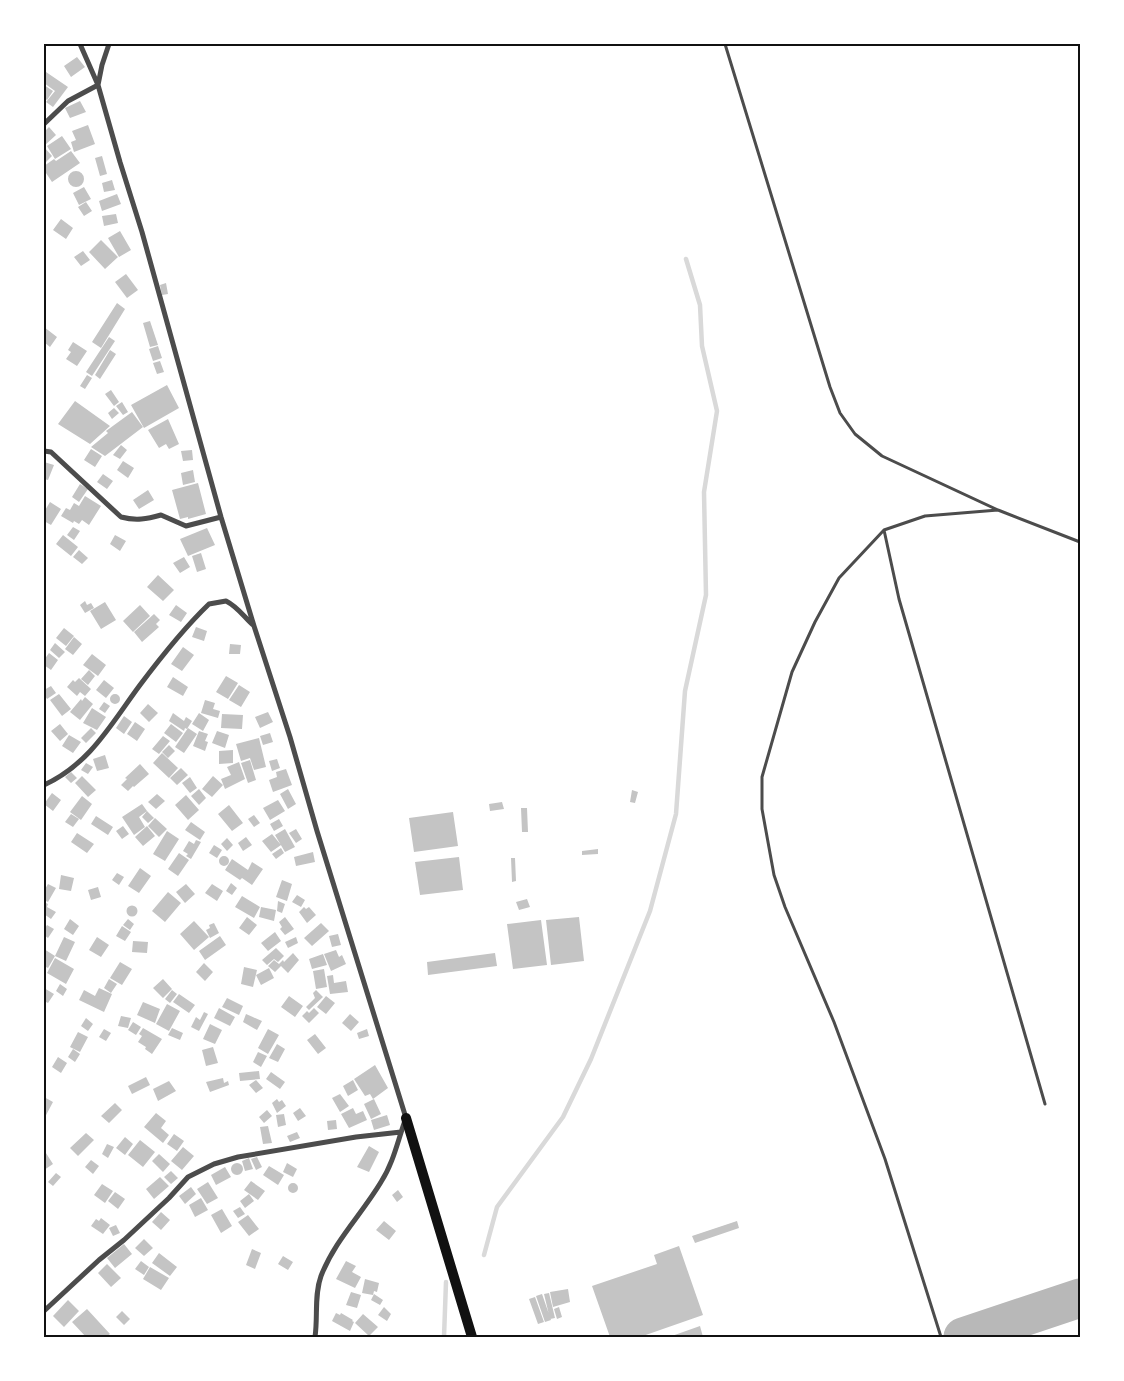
<svg xmlns="http://www.w3.org/2000/svg" width="1124" height="1381" viewBox="0 0 1124 1381" font-family="'IBM Plex Sans',sans-serif">
	<style>
		.lines { fill: none; stroke-linecap: round; stroke-linejoin: round }
		.stream { stroke: #d9d9d9; stroke-width: 4.5 }
		.taxiway { stroke: #b8b8b8; stroke-width: 39 }
		.building { fill: #c4c4c4 }
		.service { stroke: #4c4c4c; stroke-width: 3 }
		.minor { stroke: #4c4c4c; stroke-width: 5 }
		.primary { stroke: #111; stroke-width: 10 }
		.neatline { fill: none; stroke: #111; stroke-width: 2 }
	</style>
	<rect width="100%" height="100%" fill="#fff"/>
	<g class="lines">
		<path class="stream" d="M 484,1255 L 497,1207 L 563,1117 L 591,1059 L 650,911 L 676,814 L 685,691 L 706,595 L 704,492 L 717,411 L 702,346 L 700,305 L 686,259
			M 444,1337 L 446,1282"/>
		<path class="taxiway" d="M 963,1337 L 1080,1298"/>
	</g>
	<path class="building" d="M 77,57 L 85,67 L 71,77 L 64,66 Z
		M 46,72 L 68,87 L 53,107 L 46,102 L 55,91 L 44,83 L 44,76 Z
		M 44,85 L 53,91 L 47,100 L 44,98 Z
		M 80,101 L 86,112 L 70,118 L 65,108 Z
		M 88,125 L 95,144 L 74,152 L 71,142 L 76,140 L 72,131 Z
		M 49,127 L 56,135 L 44,146 L 44,132 Z
		M 62,136 L 71,149 L 55,159 L 47,146 Z
		M 44,147 L 52,156 L 44,164 Z
		M 71,151 L 80,163 L 52,182 L 44,170 L 44,166 L 54,159 L 56,161 Z
		M 102,156 L 107,174 L 100,176 L 95,158 Z
		M68 179a8 8 0 1 1 16 0a8 8 0 1 1-16 0Z
		M 112,180 L 115,190 L 104,192 L 102,183 Z
		M 84,187 L 91,199 L 79,205 L 73,193 Z
		M 117,194 L 121,204 L 102,211 L 99,201 Z
		M 86,202 L 92,211 L 84,216 L 78,207 Z
		M 116,214 L 118,223 L 104,226 L 102,216 Z
		M 61,219 L 73,228 L 66,239 L 53,230 Z
		M 120,231 L 131,250 L 119,257 L 108,238 Z
		M 101,240 L 118,257 L 105,269 L 89,252 Z
		M 83,251 L 90,260 L 81,266 L 74,257 Z
		M 126,274 L 138,290 L 127,298 L 115,282 Z
		M 166,283 L 168,294 L 162,295 L 160,285 Z
		M 117,303 L 125,309 L 101,348 L 92,342 Z
		M 150,321 L 158,345 L 150,347 L 143,323 Z
		M 44,327 L 57,337 L 50,347 L 44,342 Z
		M 109,337 L 115,341 L 92,376 L 86,372 Z
		M 73,342 L 87,351 L 77,366 L 66,359 L 71,352 L 68,350 Z
		M 158,346 L 162,358 L 153,361 L 149,349 Z
		M 110,350 L 116,354 L 100,379 L 95,375 Z
		M 160,361 L 164,372 L 157,374 L 153,363 Z
		M 87,375 L 92,378 L 85,389 L 80,386 Z
		M 167,385 L 179,408 L 144,428 L 131,405 Z
		M 111,390 L 119,402 L 114,406 L 105,394 Z
		M 75,401 L 110,426 L 90,444 L 58,424 Z
		M 122,402 L 128,412 L 123,415 L 116,406 Z
		M 114,408 L 119,413 L 112,419 L 108,413 Z
		M 132,412 L 143,427 L 105,456 L 91,447 L 108,433 L 106,431 Z
		M 168,419 L 179,444 L 169,449 L 166,444 L 159,448 L 148,430 Z
		M 121,445 L 127,450 L 120,459 L 113,455 Z
		M 91,449 L 102,456 L 95,467 L 84,460 Z
		M 192,450 L 193,460 L 183,461 L 181,451 Z
		M 123,461 L 134,468 L 128,478 L 117,470 Z
		M 44,462 L 54,465 L 48,480 L 44,479 Z
		M 193,470 L 195,482 L 183,485 L 181,473 Z
		M 103,474 L 113,481 L 107,489 L 97,482 Z
		M 198,483 L 206,514 L 188,519 L 188,517 L 180,519 L 172,490 Z
		M 80,484 L 88,489 L 79,502 L 72,497 Z
		M 148,490 L 154,500 L 139,509 L 133,500 Z
		M 85,496 L 101,506 L 89,525 L 82,520 L 79,524 L 74,521 L 73,523 L 61,516 L 66,508 L 70,510 L 74,503 L 79,506 Z
		M 50,502 L 61,509 L 51,525 L 44,521 L 44,512 Z
		M 73,527 L 80,531 L 74,540 L 67,535 Z
		M 207,528 L 215,545 L 188,556 L 180,539 Z
		M 63,535 L 78,547 L 71,556 L 56,544 Z
		M 115,535 L 126,541 L 120,551 L 110,544 Z
		M 79,550 L 88,558 L 82,564 L 73,557 Z
		M 201,553 L 206,569 L 197,572 L 192,556 Z
		M 184,557 L 190,567 L 180,573 L 173,563 Z
		M 158,575 L 174,590 L 163,601 L 147,587 Z
		M 85,601 L 87,605 L 91,603 L 94,608 L 85,613 L 80,605 Z
		M 105,602 L 116,620 L 101,629 L 90,611 Z
		M 140,605 L 150,616 L 133,632 L 123,621 Z
		M 176,605 L 187,613 L 181,622 L 169,615 Z
		M 154,614 L 160,620 L 156,624 L 159,627 L 142,642 L 134,632 Z
		M 196,627 L 207,631 L 204,641 L 192,637 Z
		M 64,628 L 74,636 L 66,646 L 56,638 Z
		M 74,637 L 82,644 L 73,655 L 65,649 Z
		M 55,643 L 65,652 L 59,658 L 50,650 Z
		M 230,644 L 241,645 L 240,654 L 229,654 Z
		M 183,647 L 194,655 L 182,671 L 171,664 Z
		M 49,653 L 58,660 L 51,670 L 44,665 L 44,660 Z
		M 92,654 L 106,665 L 98,676 L 83,665 Z
		M 89,670 L 95,676 L 88,685 L 81,679 Z
		M 226,676 L 238,683 L 228,699 L 216,692 Z
		M 173,677 L 188,687 L 183,696 L 167,687 Z
		M 79,678 L 91,689 L 85,696 L 80,692 L 77,696 L 67,687 L 73,680 L 75,682 Z
		M 104,680 L 114,688 L 106,698 L 96,690 Z
		M 239,685 L 250,692 L 241,707 L 229,700 Z
		M 51,686 L 56,693 L 47,699 L 44,694 L 44,690 Z
		M 59,694 L 71,709 L 62,716 L 50,700 Z
		M110 699a5 5 0 1 1 10 0a5 5 0 1 1-10 0Z
		M 85,697 L 93,704 L 80,720 L 70,712 L 81,699 L 82,701 Z
		M 205,700 L 215,703 L 213,709 L 220,711 L 218,718 L 201,713 Z
		M 104,702 L 110,706 L 105,713 L 99,709 Z
		M 148,704 L 158,713 L 149,722 L 140,713 Z
		M 92,708 L 106,717 L 97,730 L 83,723 Z
		M 268,712 L 273,722 L 260,728 L 255,717 Z
		M 173,713 L 184,721 L 186,717 L 192,721 L 187,729 L 185,728 L 184,731 L 169,721 Z
		M 199,713 L 209,720 L 203,731 L 192,724 Z
		M 222,714 L 243,715 L 242,729 L 221,728 Z
		M 124,716 L 132,722 L 124,734 L 116,728 Z
		M 135,722 L 145,729 L 137,741 L 127,734 Z
		M 60,724 L 68,734 L 60,741 L 51,731 Z
		M 171,724 L 183,733 L 176,742 L 164,733 Z
		M 91,728 L 96,733 L 86,743 L 81,738 Z
		M 188,728 L 197,734 L 184,753 L 175,747 Z
		M 199,731 L 208,734 L 205,741 L 208,742 L 205,751 L 193,746 Z
		M 217,731 L 229,735 L 225,748 L 212,743 Z
		M 270,733 L 273,742 L 263,745 L 260,736 Z
		M 69,735 L 81,742 L 73,753 L 62,746 Z
		M 163,736 L 170,741 L 159,754 L 152,749 Z
		M 259,738 L 266,767 L 254,770 L 250,758 L 241,761 L 236,744 Z
		M 169,745 L 175,751 L 168,758 L 162,752 Z
		M 233,750 L 233,763 L 219,764 L 219,751 Z
		M 162,753 L 178,768 L 169,778 L 153,763 Z
		M 105,755 L 109,768 L 97,771 L 93,759 Z
		M 277,759 L 280,768 L 272,771 L 269,761 Z
		M 250,760 L 256,780 L 248,783 L 241,763 Z
		M 239,762 L 245,779 L 225,789 L 221,779 L 231,775 L 227,767 Z
		M 86,763 L 93,767 L 88,774 L 81,770 Z
		M 140,764 L 149,774 L 134,787 L 133,786 L 128,791 L 121,785 L 127,779 L 125,778 Z
		M 181,768 L 188,775 L 177,785 L 170,778 Z
		M 286,769 L 292,785 L 273,792 L 269,780 L 277,777 L 276,772 Z
		M 71,772 L 77,778 L 71,783 L 65,777 Z
		M 82,776 L 96,790 L 88,797 L 75,783 Z
		M 213,776 L 223,785 L 212,797 L 202,789 Z
		M 190,777 L 197,788 L 190,793 L 182,783 Z
		M 199,789 L 206,798 L 199,805 L 191,796 Z
		M 288,789 L 296,804 L 288,809 L 280,794 Z
		M 632,790 L 638,792 L 635,803 L 630,802 Z
		M 52,793 L 61,800 L 53,811 L 44,804 Z
		M 157,794 L 165,801 L 156,809 L 148,802 Z
		M 186,795 L 199,810 L 188,820 L 175,805 Z
		M 82,796 L 92,804 L 81,820 L 70,812 Z
		M 278,800 L 285,811 L 270,820 L 263,808 Z
		M 502,802 L 504,809 L 490,811 L 489,804 Z
		M 142,804 L 147,811 L 139,817 L 145,827 L 134,835 L 122,817 Z
		M 229,805 L 243,823 L 232,831 L 218,814 Z
		M 521,808 L 527,808 L 528,832 L 522,832 Z
		M 147,811 L 154,818 L 148,823 L 142,817 Z
		M 453,812 L 458,846 L 414,852 L 409,818 Z
		M 71,814 L 79,819 L 73,827 L 65,822 Z
		M 254,815 L 260,823 L 254,827 L 248,819 Z
		M 96,816 L 113,827 L 108,835 L 91,824 Z
		M 155,818 L 167,829 L 159,837 L 148,826 Z
		M 279,819 L 283,826 L 274,831 L 270,824 Z
		M 191,822 L 205,832 L 200,840 L 185,830 Z
		M 123,826 L 129,834 L 122,839 L 116,831 Z
		M 147,826 L 155,836 L 143,846 L 135,837 Z
		M 285,829 L 295,847 L 285,852 L 275,835 Z
		M 296,829 L 302,839 L 296,843 L 289,833 Z
		M 167,831 L 179,839 L 165,861 L 153,854 Z
		M 77,833 L 94,844 L 87,853 L 71,842 Z
		M 272,834 L 281,845 L 271,852 L 262,841 Z
		M 246,837 L 252,845 L 243,851 L 238,843 Z
		M 227,838 L 233,845 L 227,851 L 221,844 Z
		M 196,840 L 201,842 L 191,859 L 186,856 L 188,854 L 183,851 L 189,841 L 194,844 Z
		M 214,845 L 222,850 L 217,858 L 209,853 Z
		M 281,848 L 284,853 L 276,859 L 272,854 Z
		M 598,849 L 598,854 L 582,855 L 582,851 Z
		M 313,852 L 315,862 L 296,866 L 294,857 Z
		M 179,853 L 189,860 L 178,876 L 168,869 Z
		M219 861a5 5 0 1 1 10 0a5 5 0 1 1-10 0Z
		M 459,857 L 463,890 L 420,895 L 415,862 Z
		M 511,858 L 515,858 L 516,881 L 512,882 Z
		M 232,859 L 248,870 L 252,862 L 263,869 L 252,885 L 242,878 L 240,880 L 225,870 Z
		M 140,868 L 151,876 L 139,893 L 128,886 Z
		M 117,873 L 124,877 L 119,885 L 112,880 Z
		M 61,875 L 74,878 L 71,891 L 59,889 Z
		M 282,880 L 292,884 L 287,901 L 276,897 Z
		M 231,883 L 237,888 L 232,895 L 226,891 Z
		M 48,884 L 56,888 L 48,902 L 44,900 L 44,891 Z
		M 186,884 L 195,894 L 185,903 L 176,892 Z
		M 212,884 L 223,891 L 217,901 L 205,893 Z
		M 98,887 L 101,897 L 91,900 L 88,890 Z
		M 168,892 L 181,903 L 165,922 L 152,911 Z
		M 297,895 L 305,900 L 301,907 L 292,902 Z
		M 242,896 L 260,907 L 254,918 L 235,907 Z
		M 527,899 L 530,907 L 519,910 L 516,902 Z
		M 278,901 L 285,904 L 282,913 L 277,911 Z
		M 44,902 L 48,904 L 47,907 L 56,912 L 51,919 L 44,914 Z
		M126.5 911a5.5 5.5 0 1 1 11 0a5.5 5.5 0 1 1-11 0Z
		M 261,907 L 276,910 L 274,921 L 259,917 Z
		M 304,907 L 306,909 L 309,907 L 316,915 L 307,923 L 299,912 Z
		M 247,917 L 257,925 L 249,935 L 239,928 Z
		M 285,917 L 294,929 L 285,935 L 280,929 L 282,927 L 279,922 Z
		M 579,917 L 584,961 L 551,965 L 546,920 Z
		M 70,919 L 79,926 L 73,935 L 64,929 Z
		M 128,919 L 134,924 L 130,930 L 123,925 Z
		M 541,920 L 547,965 L 513,969 L 507,924 Z
		M 194,921 L 209,937 L 194,950 L 180,934 Z
		M 214,923 L 219,933 L 210,938 L 206,930 L 210,928 L 209,925 Z
		M 321,923 L 329,931 L 312,946 L 304,938 Z
		M 47,925 L 54,929 L 48,938 L 44,935 L 44,930 Z
		M 122,926 L 131,932 L 125,941 L 116,936 Z
		M 275,932 L 281,941 L 268,951 L 261,943 Z
		M 338,934 L 341,945 L 332,947 L 329,936 Z
		M 220,936 L 226,945 L 205,960 L 199,951 Z
		M 64,937 L 75,942 L 66,961 L 55,956 Z
		M 97,937 L 109,945 L 101,957 L 89,950 Z
		M 296,937 L 298,943 L 288,948 L 285,942 Z
		M 133,941 L 148,942 L 147,953 L 132,952 Z
		M 276,948 L 284,956 L 278,962 L 274,959 L 267,965 L 262,960 Z
		M 44,949 L 55,956 L 48,968 L 44,966 Z
		M 336,950 L 339,957 L 342,955 L 346,964 L 331,971 L 324,954 Z
		M 293,953 L 299,960 L 288,973 L 281,966 L 275,972 L 268,966 L 274,960 L 279,964 L 283,960 L 284,962 Z
		M 495,953 L 497,966 L 428,975 L 427,962 Z
		M 323,954 L 327,965 L 312,969 L 309,959 Z
		M 55,958 L 74,969 L 66,984 L 47,973 Z
		M 120,962 L 132,969 L 122,985 L 110,978 Z
		M 204,963 L 213,972 L 205,981 L 196,972 Z
		M 244,967 L 257,970 L 253,987 L 241,984 Z
		M 269,968 L 274,978 L 261,985 L 256,975 Z
		M 324,969 L 327,987 L 316,989 L 313,971 Z
		M 333,975 L 334,983 L 346,981 L 348,992 L 330,994 L 327,976 Z
		M 109,979 L 117,984 L 111,993 L 104,988 Z
		M 163,979 L 172,989 L 163,998 L 153,988 Z
		M 60,984 L 67,989 L 63,996 L 56,991 Z
		M 44,988 L 54,994 L 48,1003 L 44,1001 Z
		M 99,988 L 112,994 L 104,1012 L 79,1000 L 84,990 L 95,996 Z
		M 172,990 L 177,994 L 170,1003 L 165,999 Z
		M 316,990 L 323,997 L 309,1010 L 306,1007 L 315,998 L 313,993 Z
		M 179,994 L 195,1005 L 189,1013 L 173,1002 Z
		M 289,996 L 303,1006 L 295,1017 L 281,1007 Z
		M 326,996 L 335,1003 L 326,1014 L 317,1007 Z
		M 227,998 L 243,1006 L 239,1015 L 222,1007 Z
		M 143,1002 L 160,1009 L 155,1023 L 137,1015 Z
		M 167,1004 L 180,1011 L 169,1031 L 156,1024 Z
		M 219,1008 L 235,1017 L 230,1026 L 214,1018 Z
		M 314,1008 L 319,1013 L 309,1023 L 302,1016 L 307,1011 L 309,1013 Z
		M 204,1012 L 208,1014 L 199,1031 L 191,1027 L 196,1017 L 200,1020 Z
		M 246,1014 L 262,1021 L 257,1030 L 243,1022 Z
		M 350,1014 L 359,1022 L 351,1031 L 342,1023 Z
		M 121,1016 L 131,1018 L 128,1028 L 118,1026 Z
		M 86,1018 L 93,1024 L 88,1031 L 81,1026 Z
		M 133,1022 L 141,1027 L 136,1035 L 128,1030 Z
		M 210,1024 L 222,1030 L 215,1044 L 203,1039 Z
		M 143,1028 L 162,1039 L 152,1054 L 145,1049 L 146,1047 L 138,1042 L 142,1036 L 139,1034 Z
		M 172,1028 L 183,1033 L 180,1040 L 168,1035 Z
		M 104,1029 L 111,1033 L 106,1041 L 99,1037 Z
		M 268,1029 L 279,1035 L 268,1054 L 258,1048 Z
		M 367,1029 L 369,1036 L 359,1039 L 357,1033 Z
		M 78,1032 L 88,1037 L 80,1052 L 70,1047 Z
		M 315,1034 L 326,1048 L 318,1054 L 307,1040 Z
		M 277,1044 L 285,1049 L 278,1062 L 269,1058 Z
		M 213,1047 L 218,1063 L 206,1066 L 202,1050 Z
		M 73,1049 L 80,1054 L 75,1062 L 68,1057 Z
		M 258,1052 L 267,1056 L 261,1067 L 253,1062 Z
		M 58,1057 L 67,1063 L 61,1073 L 52,1067 Z
		M 375,1065 L 388,1088 L 373,1099 L 370,1094 L 365,1096 L 354,1079 Z
		M 259,1071 L 260,1079 L 240,1081 L 239,1073 Z
		M 271,1072 L 285,1082 L 280,1089 L 266,1079 Z
		M 146,1077 L 150,1085 L 132,1094 L 128,1086 Z
		M 223,1078 L 224,1083 L 228,1081 L 229,1085 L 210,1092 L 206,1082 Z
		M 256,1080 L 263,1088 L 256,1093 L 249,1085 Z
		M 353,1080 L 358,1090 L 348,1096 L 343,1086 Z
		M 169,1081 L 176,1091 L 158,1101 L 153,1089 Z
		M 340,1094 L 349,1106 L 340,1112 L 332,1098 Z
		M 44,1097 L 53,1102 L 44,1119 Z
		M 277,1099 L 279,1102 L 282,1100 L 286,1106 L 277,1113 L 272,1103 Z
		M 374,1099 L 381,1114 L 371,1119 L 364,1104 Z
		M 115,1103 L 122,1110 L 109,1123 L 101,1116 Z
		M 300,1108 L 306,1116 L 298,1121 L 293,1113 Z
		M 353,1108 L 356,1114 L 363,1111 L 367,1120 L 349,1128 L 341,1114 Z
		M 267,1110 L 272,1116 L 264,1123 L 259,1117 Z
		M 156,1113 L 166,1121 L 161,1128 L 169,1135 L 163,1143 L 144,1127 Z
		M 284,1114 L 286,1125 L 278,1127 L 276,1115 Z
		M 387,1115 L 390,1125 L 374,1130 L 371,1120 Z
		M 336,1120 L 337,1129 L 328,1130 L 327,1121 Z
		M 268,1126 L 272,1143 L 263,1144 L 260,1127 Z
		M 297,1132 L 300,1138 L 290,1142 L 287,1136 Z
		M 86,1133 L 94,1140 L 78,1156 L 70,1148 Z
		M 174,1134 L 184,1141 L 177,1151 L 167,1144 Z
		M 125,1137 L 133,1144 L 125,1155 L 116,1148 Z
		M 140,1140 L 155,1152 L 143,1167 L 128,1155 Z
		M 107,1144 L 114,1147 L 108,1158 L 102,1154 Z
		M 369,1146 L 379,1152 L 369,1172 L 357,1167 Z
		M 183,1147 L 194,1156 L 182,1170 L 171,1161 Z
		M 44,1150 L 53,1164 L 44,1170 Z
		M 159,1154 L 170,1164 L 163,1172 L 152,1161 Z
		M 257,1157 L 262,1167 L 256,1170 L 251,1159 Z
		M 249,1158 L 253,1169 L 245,1171 L 242,1161 Z
		M 91,1160 L 99,1166 L 93,1174 L 85,1167 Z
		M 287,1163 L 297,1169 L 293,1177 L 283,1172 Z
		M231 1169a6 6 0 1 1 12 0a6 6 0 1 1-12 0Z
		M 269,1166 L 284,1175 L 278,1185 L 263,1175 Z
		M 225,1167 L 231,1177 L 216,1185 L 211,1175 Z
		M 171,1171 L 178,1178 L 171,1184 L 164,1177 Z
		M 56,1173 L 61,1177 L 53,1186 L 48,1182 Z
		M 160,1177 L 169,1186 L 154,1199 L 146,1189 Z
		M 251,1181 L 265,1191 L 258,1200 L 244,1190 Z
		M 208,1182 L 218,1198 L 207,1204 L 197,1189 Z
		M288 1188a5 5 0 1 1 10 0a5 5 0 1 1-10 0Z
		M 102,1184 L 113,1191 L 105,1203 L 94,1195 Z
		M 191,1187 L 196,1194 L 185,1204 L 179,1196 Z
		M 398,1190 L 403,1197 L 397,1202 L 392,1195 Z
		M 115,1192 L 125,1199 L 118,1209 L 108,1201 Z
		M 249,1194 L 254,1201 L 245,1208 L 240,1201 Z
		M 201,1198 L 208,1210 L 195,1217 L 189,1205 Z
		M 240,1207 L 245,1214 L 238,1218 L 233,1211 Z
		M 222,1209 L 232,1226 L 221,1233 L 211,1215 Z
		M 161,1212 L 170,1220 L 161,1230 L 152,1222 Z
		M 248,1215 L 259,1229 L 249,1236 L 238,1222 Z
		M 101,1218 L 110,1225 L 103,1234 L 91,1226 L 96,1219 L 99,1221 Z
		M 384,1221 L 396,1231 L 389,1240 L 376,1230 Z
		M 737,1221 L 739,1228 L 695,1243 L 692,1236 Z
		M 116,1225 L 120,1233 L 113,1236 L 109,1228 Z
		M 144,1239 L 153,1248 L 144,1256 L 135,1248 Z
		M 124,1244 L 132,1254 L 115,1268 L 107,1258 Z
		M 679,1246 L 703,1315 L 640,1337 L 610,1337 L 592,1286 L 657,1264 L 654,1255 Z
		M 252,1249 L 261,1253 L 255,1269 L 246,1265 Z
		M 159,1253 L 177,1267 L 170,1276 L 152,1263 Z
		M 283,1256 L 293,1262 L 288,1270 L 278,1264 Z
		M 141,1261 L 149,1267 L 144,1275 L 135,1269 Z
		M 346,1261 L 356,1266 L 352,1272 L 361,1277 L 355,1288 L 336,1279 Z
		M 107,1264 L 121,1278 L 111,1287 L 98,1273 Z
		M 150,1267 L 169,1278 L 161,1290 L 143,1279 Z
		M 365,1279 L 379,1283 L 377,1292 L 374,1291 L 373,1295 L 362,1293 Z
		M 568,1289 L 570,1302 L 553,1307 L 550,1292 Z
		M 351,1292 L 361,1295 L 357,1308 L 346,1305 Z
		M 549,1293 L 555,1318 L 550,1319 L 544,1294 Z
		M 374,1294 L 383,1300 L 380,1305 L 371,1300 Z
		M 542,1294 L 551,1320 L 545,1322 L 536,1296 Z
		M 535,1297 L 544,1322 L 538,1324 L 529,1299 Z
		M 68,1300 L 79,1311 L 64,1327 L 53,1316 Z
		M 384,1307 L 391,1314 L 387,1321 L 378,1315 Z
		M 559,1307 L 562,1317 L 557,1319 L 554,1309 Z
		M 87,1309 L 110,1334 L 106,1337 L 86,1337 L 72,1322 Z
		M 122,1311 L 130,1319 L 124,1325 L 116,1317 Z
		M 336,1313 L 340,1315 L 341,1313 L 353,1320 L 352,1321 L 354,1322 L 350,1331 L 332,1321 Z
		M 363,1314 L 378,1327 L 369,1336 L 355,1323 Z
		M 700,1326 L 703,1337 L 669,1337 Z"/>
	<g class="lines">
		<path class="service" d="M 725,44 L 830,387 L 840,413 L 855,434 L 882,456 L 998,510 L 1080,542
			M 998,510 L 925,516 L 884,530 L 899,599 L 1045,1104
			M 884,530 L 839,578 L 815,622 L 792,672 L 762,777 L 762,809 L 774,875 L 785,907 L 834,1022 L 885,1159 L 941,1337"/>
		<path class="minor" d="M 109,44 L 102,65 L 98,85 L 120,162 L 142,232 L 221,517 L 254,626 L 290,737 L 317,831 L 406,1118 C 398,1139 394,1162 381,1182 C 362,1214 335,1240 321,1276 C 314,1295 318,1317 315,1337
			M 44,124 L 68,101 L 98,85 L 80,44
			M 44,451 L 51,452 L 121,517 C 136,521 147,519 161,515 L 186,526 L 221,517
			M 44,785 C 90,764 111,724 140,685 C 161,657 184,628 209,604 L 226,601 C 238,607 244,617 253,625
			M 44,1311 L 99,1260 L 124,1240 L 169,1198 L 188,1177 L 214,1164 L 238,1157 L 356,1137 L 401,1132"/>
		<path class="primary" d="M 406,1118 L 472,1337"/>
	</g>
	<rect width="1124" height="1381" fill="none" stroke="#ffffff" stroke-width="90"/>
	<rect x="45" y="45" width="1034" height="1291" class="neatline"/>
</svg>
